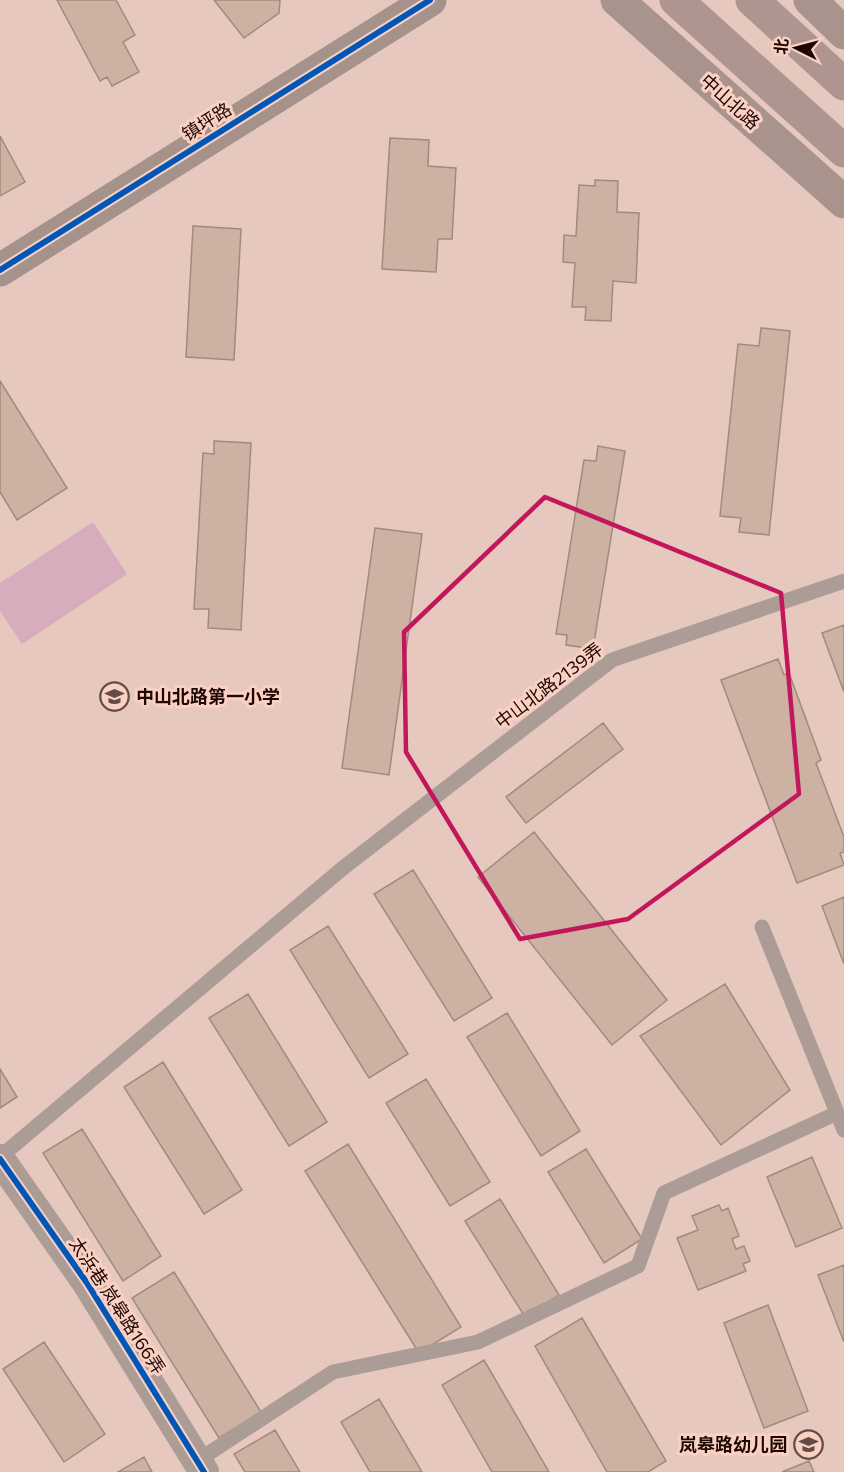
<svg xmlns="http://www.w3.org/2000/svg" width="844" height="1472" viewBox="0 0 844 1472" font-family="Commissioner,'Noto Sans SC',sans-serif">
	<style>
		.green { fill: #d7acbd }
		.building { fill: #cdb1a2; stroke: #a18a7f; stroke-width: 1.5 }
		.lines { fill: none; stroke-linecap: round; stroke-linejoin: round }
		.lane { stroke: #ac9c96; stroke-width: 15 }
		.street { stroke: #ac9c96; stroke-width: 30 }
		.secondary { stroke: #a5928b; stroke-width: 33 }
		.primary { stroke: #a9938d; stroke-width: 33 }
		.highway { stroke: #ae958f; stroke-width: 33 }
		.cycleway-casing { stroke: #fad0c3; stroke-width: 10 }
		.cycleway { stroke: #0057b8; stroke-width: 6 }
		.marked { fill: none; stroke: #c2185b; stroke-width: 4.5; stroke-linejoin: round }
		.labels { text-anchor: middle; stroke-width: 6; stroke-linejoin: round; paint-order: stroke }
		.street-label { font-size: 18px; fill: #1e0703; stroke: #fad0c3 }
		.poi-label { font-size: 18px; font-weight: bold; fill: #1e0703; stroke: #fad0c3; text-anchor: start }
	</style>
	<rect width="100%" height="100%" fill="#e6c8bf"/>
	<path class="green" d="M 93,522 L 127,574 L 22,644 L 0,611 L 0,583 Z"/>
	<path class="building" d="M 57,0 L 116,0 L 135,35 L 123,42 L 139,72 L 112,86 L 107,77 L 100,81 Z
		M 214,0 L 280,0 L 279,13 L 244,38 Z
		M 0,136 L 25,182 L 0,196 Z
		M 390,138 L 429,140 L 428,166 L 456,168 L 452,239 L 438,239 L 436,272 L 382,269 Z
		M 595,180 L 618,181 L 617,212 L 639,213 L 636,283 L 613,281 L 611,321 L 585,320 L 586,307 L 572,307 L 575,263 L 563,262 L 564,235 L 576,236 L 579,185 L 595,186 Z
		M 193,226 L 241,229 L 234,360 L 186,357 Z
		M 761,328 L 790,331 L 769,535 L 739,532 L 741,518 L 720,516 L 738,344 L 759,346 Z
		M 0,381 L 67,488 L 17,520 L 0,492 Z
		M 214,441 L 251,443 L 241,630 L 208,628 L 209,609 L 194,609 L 203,453 L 214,454 Z
		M 598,446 L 625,451 L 593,649 L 566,645 L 567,635 L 556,634 L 584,460 L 596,461 Z
		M 375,528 L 422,534 L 389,775 L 342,768 Z
		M 844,625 L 844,692 L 822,633 Z
		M 778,659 L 784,675 L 789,673 L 821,760 L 816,763 L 844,837 L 844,852 L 840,853 L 844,865 L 797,883 L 721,680 Z
		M 603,723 L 623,749 L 526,823 L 506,797 Z
		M 534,832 L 667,1000 L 612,1045 L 478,877 Z
		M 413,870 L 492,998 L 454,1021 L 374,894 Z
		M 844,897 L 844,964 L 822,906 Z
		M 328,926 L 408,1054 L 369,1078 L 290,950 Z
		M 725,984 L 790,1090 L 721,1145 L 640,1036 Z
		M 248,994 L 327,1122 L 289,1146 L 209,1018 Z
		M 507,1013 L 580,1131 L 541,1156 L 467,1037 Z
		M 163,1062 L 242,1190 L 204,1214 L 124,1087 Z
		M 0,1069 L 17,1097 L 0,1108 Z
		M 426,1079 L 490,1182 L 450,1206 L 386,1103 Z
		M 82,1129 L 161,1256 L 123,1281 L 43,1153 Z
		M 348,1144 L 461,1327 L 419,1353 L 305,1171 Z
		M 586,1149 L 642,1239 L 604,1263 L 548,1172 Z
		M 812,1157 L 842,1228 L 796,1247 L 767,1177 Z
		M 500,1199 L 559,1295 L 525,1317 L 465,1221 Z
		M 719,1205 L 722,1211 L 728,1208 L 739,1236 L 732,1239 L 736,1249 L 744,1246 L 750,1261 L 743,1264 L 746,1271 L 698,1290 L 677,1238 L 698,1230 L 692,1216 Z
		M 844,1265 L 844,1342 L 818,1275 Z
		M 174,1272 L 261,1412 L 219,1438 L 132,1298 Z
		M 768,1305 L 808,1411 L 764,1428 L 724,1323 Z
		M 582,1318 L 666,1461 L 648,1472 L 607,1472 L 535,1346 Z
		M 44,1342 L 105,1434 L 64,1462 L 3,1369 Z
		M 484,1360 L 549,1472 L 492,1472 L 442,1385 Z
		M 379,1399 L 422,1472 L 370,1472 L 341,1422 Z
		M 275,1430 L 300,1472 L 245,1472 L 234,1454 Z
		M 144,1457 L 152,1472 L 118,1472 Z
		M 809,1461 L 814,1472 L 782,1472 Z"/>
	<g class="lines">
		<path class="lane" d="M 762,927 L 844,1130
			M 0,1157 L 343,868 L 612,660 L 844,581
			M 197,1461 L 333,1372 L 478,1342 L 638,1266 L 664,1193 L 837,1113"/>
		<path class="street" d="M 0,1159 L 87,1283 L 204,1472"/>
		<path class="secondary" d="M 0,270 L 430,0"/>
		<path class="primary" d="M 617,0 L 844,202
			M 810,0 L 844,33"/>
		<path class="highway" d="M 676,0 L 844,151
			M 752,0 L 844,84"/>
		<defs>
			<path id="cycleway" d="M 0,270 L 430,0
				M 0,1159 L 87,1283 L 204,1472"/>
		</defs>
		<use href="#cycleway" class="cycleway-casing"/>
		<use href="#cycleway" class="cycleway"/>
	</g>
	<path class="marked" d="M 545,497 L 781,593 L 799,794 L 628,919 L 520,939 L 406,752 L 404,632 Z"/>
	<defs>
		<symbol id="school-ring" viewBox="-11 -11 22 22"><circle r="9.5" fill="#fad0c3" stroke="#644b45" stroke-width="1.5"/><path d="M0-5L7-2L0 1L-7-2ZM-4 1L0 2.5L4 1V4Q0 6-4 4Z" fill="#644b45"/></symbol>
	</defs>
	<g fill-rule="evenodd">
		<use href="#school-ring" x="98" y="680" width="33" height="33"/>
		<use href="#school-ring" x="792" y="1428" width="33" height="33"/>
	</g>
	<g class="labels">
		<g class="street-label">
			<text transform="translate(730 102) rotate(42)" y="6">中山北路</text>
			<text transform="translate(207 122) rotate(-32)" y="6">镇坪路</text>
			<text transform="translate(549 686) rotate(-37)" y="6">中山北路2139弄</text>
			<text transform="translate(117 1306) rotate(57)" y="6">太浜巷 岚皋路166弄</text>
		</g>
		<g class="poi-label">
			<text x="136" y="703">中山北路第一小学</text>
			<text x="787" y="1451" text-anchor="end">岚皋路幼儿园</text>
		</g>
	</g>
	<g transform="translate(796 48) rotate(276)" stroke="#fad0c3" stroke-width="4.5" paint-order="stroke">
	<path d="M0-4.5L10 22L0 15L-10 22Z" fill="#1e0703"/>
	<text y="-9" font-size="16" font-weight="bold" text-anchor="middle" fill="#1e0703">北</text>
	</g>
</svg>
